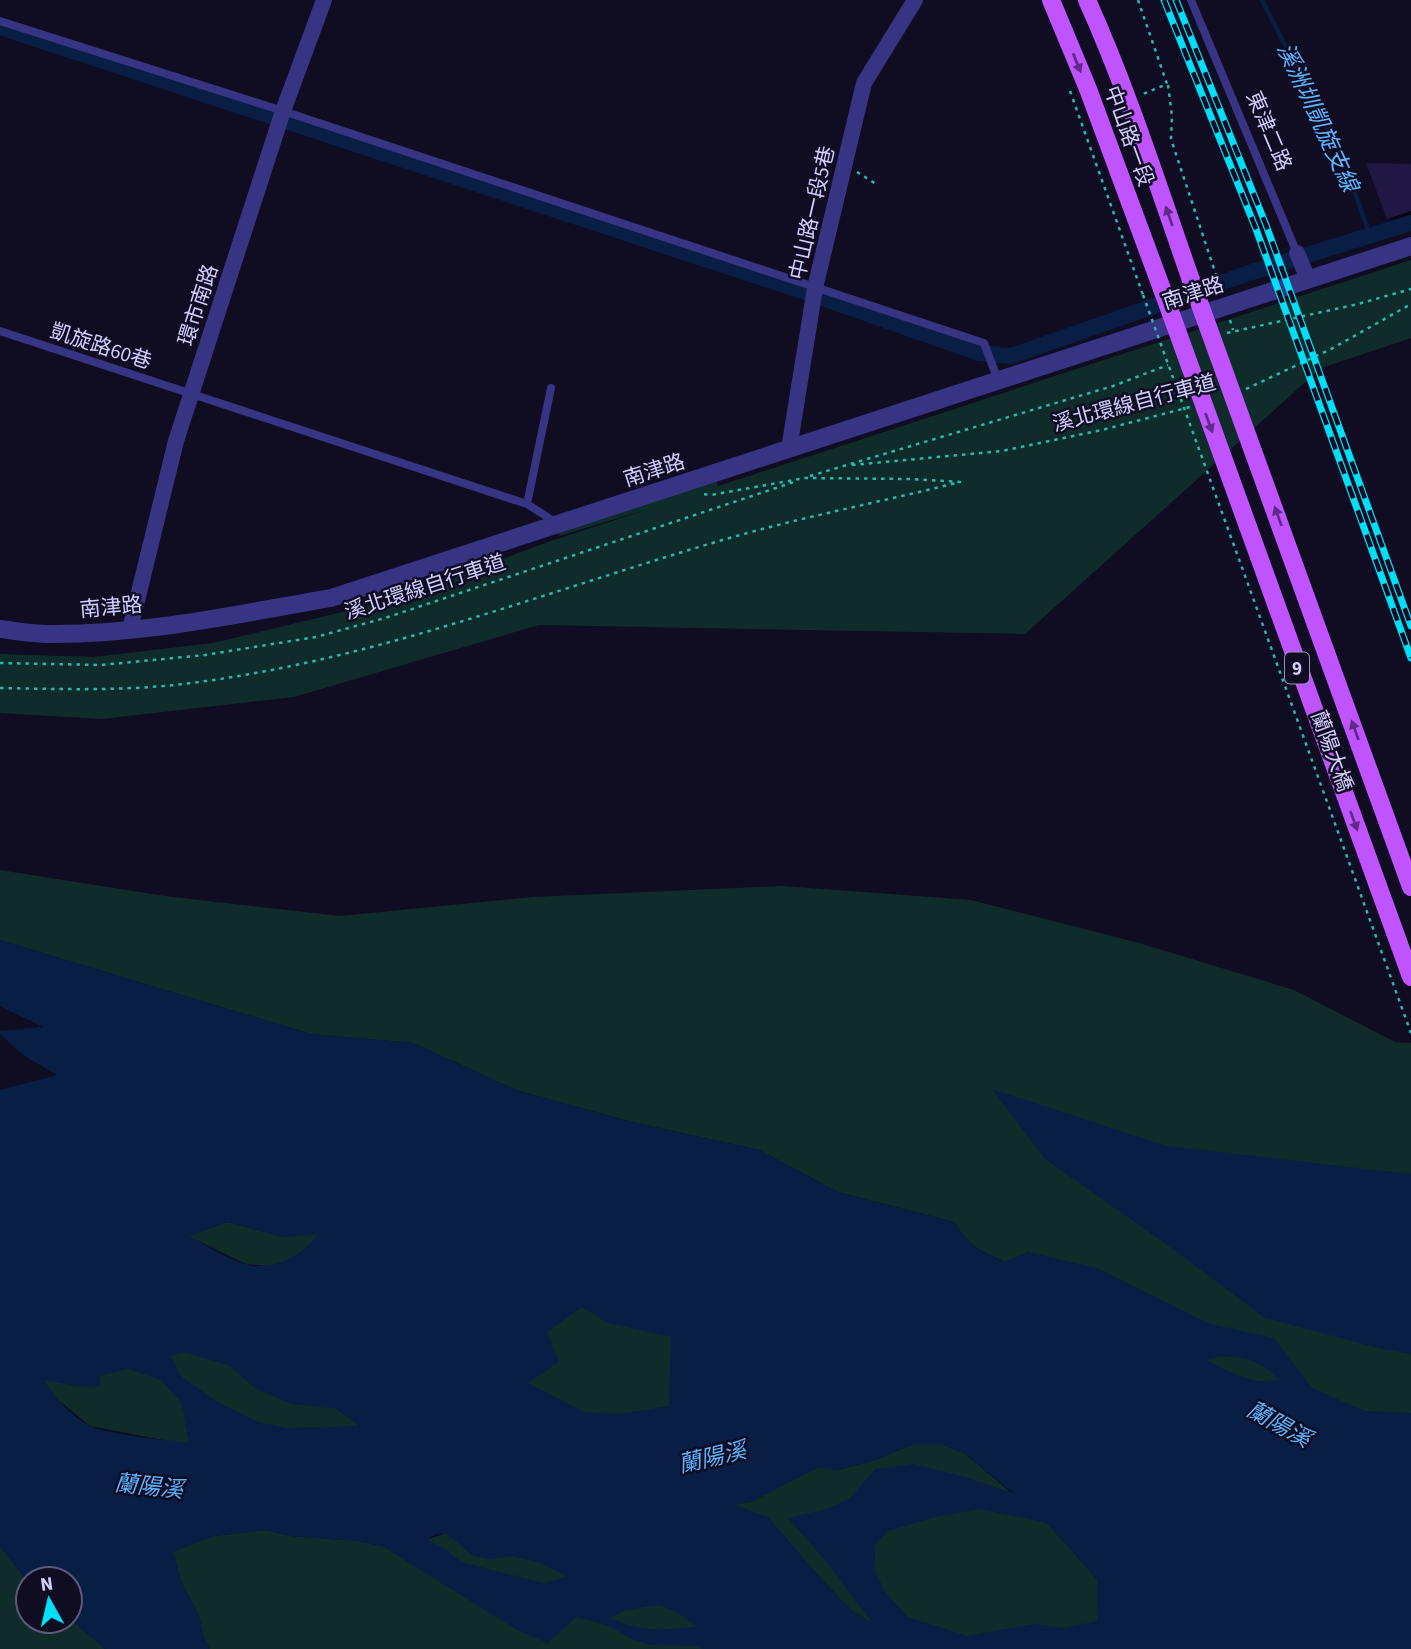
<svg xmlns="http://www.w3.org/2000/svg" width="1411" height="1649" viewBox="0 0 1411 1649" font-family="'Source Sans 3','Noto Sans TC',sans-serif">
	<style>
		.green { fill: #0f2c2b }
		.water { fill: #081e44; fill-rule: evenodd }
		.shadow { fill: #0007 }
		.lines { fill: none; stroke-linecap: round; stroke-linejoin: round }
		.stream { stroke: #081e44; stroke-width: 4.5 }
		.canal { stroke: #081e44; stroke-width: 16 }
		.building { fill: #201744 }
		.path { stroke: #26b9b1; stroke-width: 2.5; stroke-dasharray: 3.5 5; stroke-linecap: butt }
		.service { stroke: #373484; stroke-width: 8 }
		.minor { stroke: #373484; stroke-width: 16 }
		.tertiary { stroke: #373484; stroke-width: 18 }
		.primary { stroke: #bf54ff; stroke-width: 18 }
		.rail-casing { stroke: #00def8; stroke-width: 7 }
		.rail { stroke: #100c22; stroke-width: 4.5; stroke-dasharray: 13; stroke-linecap: butt }
		.path-bridge { stroke: #26b9b1; stroke-width: 2.5; stroke-dasharray: 3.5 5; stroke-linecap: butt }
		.primary-bridge { stroke: #bf54ff; stroke-width: 18 }
		.oneway { fill: #5f2c85 }
		.labels { text-anchor: middle; stroke-width: 5; stroke-linejoin: round; paint-order: stroke }
		.shield { fill: #100c22; stroke: #9893bd; stroke-width: 2 }
		.shield-label { font-size: 19px; font-weight: bold; fill: #d2cdff }
		.street-label { font-size: 21px; fill: #d2cdff; stroke: #100c22 }
		.water-label { font-size: 23px; font-style: italic; fill: #5bb3ff; stroke: #100c22 }
	</style>
	<rect width="100%" height="100%" fill="#100c22"/>
	<path class="green" d="M 1411,260 L 1411,338 L 1321,368 L 1025,634 L 539,625 L 294,697 L 102,719 L 0,713 L 0,654 L 93,657 L 213,643 L 392,600 L 548,542 L 655,507 L 559,536 L 557,527 L 716,478 L 718,486 Z
		M 0,870 L 165,896 L 340,916 L 533,897 L 782,886 L 971,900 L 1139,943 L 1294,990 L 1395,1042 L 1411,1043 L 1411,1413 L 1367,1412 L 1238,1376 L 1205,1360 L 1028,1252 L 1005,1262 C 980,1251 969,1246 954,1222 L 838,1192 L 759,1150 L 632,1122 L 516,1090 L 413,1043 L 311,1034 L 0,940 Z
		M 126,1203 L 493,1426 L 231,1453 L 90,1426 L 57,1399 L 42,1379 Z
		M 228,1222 L 283,1237 L 318,1233 L 425,1280 L 246,1264 L 188,1236 Z
		M 487,1283 L 830,1348 L 578,1445 L 457,1295 Z
		M 911,1445 L 942,1445 L 964,1453 L 1047,1523 L 1097,1579 L 1098,1622 L 1080,1645 L 970,1644 L 876,1626 L 851,1610 L 823,1581 L 768,1518 L 732,1505 L 753,1501 L 818,1467 L 837,1470 L 875,1460 Z
		M 266,1530 L 290,1536 L 357,1541 L 382,1546 L 426,1540 L 446,1533 L 863,1649 L 210,1649 L 204,1638 L 198,1613 L 183,1586 L 172,1551 L 214,1536 Z
		M 0,1546 L 28,1582 L 28,1621 L 70,1621 L 70,1618 L 105,1649 L 0,1649 Z"/>
	<path class="water" d="M 0,940 L 311,1034 L 413,1043 L 516,1090 L 632,1122 L 759,1150 L 838,1192 L 954,1222 C 969,1246 980,1251 1004,1262 L 1028,1252 L 1097,1268 L 1210,1324 L 1274,1338 L 1312,1388 L 1365,1411 L 1411,1413 L 1411,1649 L 703,1649 L 696,1646 L 652,1645 L 634,1640 L 607,1625 L 576,1617 L 548,1643 L 519,1631 L 382,1546 L 357,1541 L 290,1536 L 266,1530 L 214,1536 L 173,1552 L 183,1586 L 198,1613 L 204,1638 L 210,1649 L 105,1649 L 70,1618 L 70,1579 L 28,1579 L 28,1582 L 0,1546 L 0,1090 L 57,1075 L 23,1055 L 0,1034 L 0,1031 L 43,1027 L 0,1006 ZM 228,1222 L 283,1237 L 318,1234 C 303,1256 272,1272 245,1264 C 226,1258 206,1245 189,1236 ZM 582,1307 L 608,1323 L 671,1337 L 669,1406 L 620,1414 L 584,1412 L 528,1383 L 559,1362 L 547,1332 ZM 184,1352 L 230,1366 L 255,1388 L 291,1404 L 334,1408 L 360,1426 L 286,1428 L 258,1422 L 221,1404 L 182,1377 L 170,1356 ZM 1220,1356 C 1248,1358 1260,1360 1279,1380 C 1254,1386 1229,1372 1206,1360 ZM 128,1369 L 161,1380 L 181,1402 L 189,1443 C 165,1440 110,1435 90,1426 C 72,1417 54,1396 43,1380 L 77,1386 L 100,1387 L 100,1376 ZM 911,1445 L 942,1445 L 964,1453 L 1013,1493 L 965,1477 L 914,1464 L 875,1469 L 850,1498 L 827,1509 L 788,1518 L 826,1561 L 873,1624 L 851,1610 L 823,1581 L 768,1517 L 734,1505 L 753,1501 L 818,1467 L 837,1470 L 875,1460 ZM 979,1509 L 1047,1523 L 1097,1579 L 1098,1621 L 1064,1628 L 1034,1624 L 967,1636 L 908,1617 L 885,1592 L 874,1568 L 876,1543 L 888,1531 L 935,1517 ZM 446,1533 L 473,1556 L 489,1559 L 511,1556 L 541,1563 L 567,1577 L 544,1583 L 461,1562 L 444,1548 L 427,1540 L 434,1535 ZM 658,1605 L 678,1613 L 698,1627 C 662,1629 645,1633 610,1618 L 625,1610 Z
		M 992,1089 L 1166,1146 L 1411,1174 L 1411,1354 L 1382,1349 L 1265,1318 L 1159,1239 L 1045,1159 Z"/>
	<path class="shadow" d="M 1411,166 L 1411,225 L 1405,227 L 1389,218 Z"/>
	<g class="lines">
		<path class="stream" d="M 1262,0 L 1341,155 L 1370,235"/>
		<path class="canal" d="M 0,27 L 802,291 L 979,353 L 1011,356 L 1252,272 L 1411,223"/>
	</g>
	<path class="building" d="M 1366,163 L 1411,164 L 1411,211 L 1387,219 Z"/>
	<g class="lines">
		<path class="path" d="M 1138,0 L 1167,84 L 1143,94
			M 1168,85 L 1172,116 L 1171,139 L 1221,290
			M 1070,91 L 1143,295
			M 857,172 L 876,184
			M 1230,320 L 1233,330
			M 1227,333 L 1358,304 L 1411,289
			M 1246,389 L 1333,348 L 1411,304
			M 852,465 L 1002,451 L 1102,430 L 1190,407
			M 810,476 L 1113,386 L 1168,365
			M 0,663 L 101,665 L 205,655 L 316,637 L 385,618 L 794,482
			M 0,688 C 58,689 116,691 174,685 C 358,665 533,596 709,544 C 791,519 877,503 960,482 L 909,479 L 805,478 L 711,495 L 702,494"/>
		<path class="service" d="M 1191,0 L 1297,253
			M 0,21 L 283,111 L 984,343 L 998,380
			M 0,331 L 527,504 L 555,522
			M 527,504 L 551,388"/>
		<path class="minor" d="M 1297,253 L 1308,279
			M 789,449 L 815,288 L 864,83 L 915,0
			M 130,629 L 176,441 L 283,111 L 324,0"/>
		<path class="tertiary" d="M 0,629 C 16,631 32,634 48,634 C 143,635 238,614 331,598 L 1411,246"/>
		<path class="primary" d="M 1051,0 L 1088,89 L 1162,289
			M 1087,0 C 1128,91 1158,186 1191,280"/>
		<defs>
			<path id="rail" d="M 1164,0 L 1256,229 L 1411,658
				M 1176,0 L 1266,225 L 1411,626"/>
		</defs>
		<use href="#rail" class="rail-casing"/>
		<use href="#rail" class="rail"/>
		<path class="path-bridge" d="M 1143,295 L 1411,1033"/>
		<path class="primary-bridge" d="M 1191,280 L 1411,887
			M 1162,289 L 1411,977"/>
	</g>
	<defs><path id="oneway-solid" d="M-6-.8H1V-3.2L6.5 0L1 3.2V.8H-6Z" transform="scale(1.75)"/></defs>
	<g class="oneway">
		<use href="#oneway-solid" transform="translate(1077 63) rotate(68)"/>
		<use href="#oneway-solid" transform="translate(1169 216) rotate(-109)"/>
		<use href="#oneway-solid" transform="translate(1209 423) rotate(70)"/>
		<use href="#oneway-solid" transform="translate(1278 516) rotate(-110)"/>
		<use href="#oneway-solid" transform="translate(1355 730) rotate(-110)"/>
		<use href="#oneway-solid" transform="translate(1354 821) rotate(70)"/>
	</g>
	<g class="labels">
		<rect class="shield" x="1285" y="652.5" width="24" height="31" rx="5"/>
		<g class="shield-label">
			<text x="1297" y="675">9</text>
		</g>
		<g class="street-label">
			<text transform="translate(1269 131) rotate(67)" y="7">東津二路</text>
			<text transform="translate(1129 136) rotate(70)" y="7">中山路一段</text>
			<text transform="translate(812 213) rotate(-77)" y="7">中山路一段5巷</text>
			<text transform="translate(1193 293) rotate(-18)" y="7">南津路</text>
			<text transform="translate(198 305) rotate(-72)" y="7">環市南路</text>
			<text transform="translate(101 346) rotate(18)" y="7">凱旋路60巷</text>
			<text transform="translate(1134 403) rotate(-15)" y="7">溪北環線自行車道</text>
			<text transform="translate(654 470) rotate(-18)" y="7">南津路</text>
			<text transform="translate(425 587) rotate(-18)" y="7">溪北環線自行車道</text>
			<text transform="translate(111 607) rotate(-5)" y="7">南津路</text>
			<text transform="translate(1332 751) rotate(70)" y="7">蘭陽大橋</text>
		</g>
		<g class="water-label">
			<text transform="translate(1318 117) rotate(65)" y="8">溪洲圳凱旋支線</text>
			<text transform="translate(1279 1424) rotate(29)" y="8">蘭陽溪</text>
			<text transform="translate(712 1457) rotate(-13)" y="8">蘭陽溪</text>
			<text transform="translate(149 1486) rotate(6)" y="8">蘭陽溪</text>
		</g>
	</g>
	<g transform="translate(49 1600) rotate(352)"><circle r="33" fill="#100c22" stroke="#5e597a" stroke-width="2"/>
	<path d="M0-5L12 26L0 18L-12 26Z" fill="#00def8"/>
	<text y="-10" font-size="19" font-weight="bold" text-anchor="middle" fill="#d2cdff">N</text>
	</g>
</svg>
